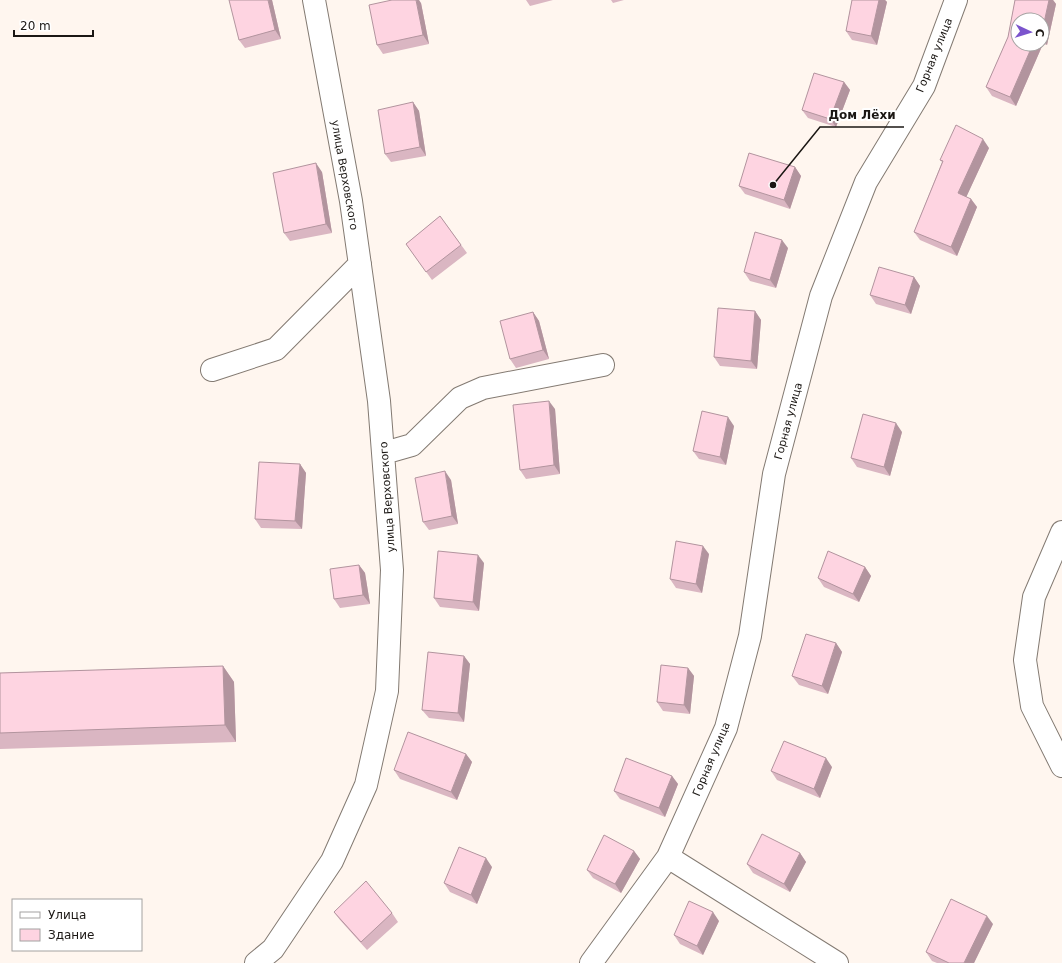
<svg xmlns="http://www.w3.org/2000/svg" width="1062" height="963" viewBox="0 0 1062 963" font-family="'DejaVu Sans',sans-serif">
	<style>
		.lines { fill: none; stroke-linecap: round; stroke-linejoin: round }
		.street-casing { stroke: #837a72; stroke-width: 24 }
		.street { stroke: #fff; stroke-width: 22 }
		.wall { fill: #dab6c2; fill-rule: evenodd }
		.shaded-wall { fill: #b2949e }
		.building { fill: #fed4e1; stroke: #b2949e }
		.labels { text-anchor: middle; stroke-width: 4; stroke-linejoin: round; paint-order: stroke }
		.street-label { font-size: 11px; fill: #1b1714; stroke: #fff }
		.leader { fill: none; stroke: #1b1714; stroke-width: 1.5 }
		.callout-dot { fill: #1b1714; stroke: #fff; stroke-width: 1.5 }
		.callout-label { font-size: 12px; text-anchor: middle; font-weight: bold; fill: #1b1714; stroke: #fff; stroke-width: 4; stroke-linejoin: round; paint-order: stroke }
	</style>
	<rect width="100%" height="100%" fill="#fff6ef"/>
	<g class="lines">
		<defs>
			<path id="street" d="M 212,370 L 276,349 L 360,264
				M 384,453 L 412,445 L 460,398 L 483,388 L 603,365
				M 1062,532 L 1034,597 L 1025,660 L 1032,706 L 1062,766
				M 668,857 L 837,963
				M 256,963 L 273,949 L 332,861 L 366,785 L 387,691 L 392,570 L 379,401 L 351,201 L 314,0
				M 591,963 L 668,857 L 726,728 L 750,636 L 774,474 L 821,296 L 866,182 L 924,86 L 956,0"/>
		</defs>
		<use href="#street" class="street-casing"/>
		<use href="#street" class="street"/>
	</g>
	<path class="wall" d="M 272,0 L 281,39 L 245,48 L 239,40 Z
		M 526,0 L 553,0 L 530,6 Z
		M 611,0 L 624,0 L 613,3 Z
		M 852,0 L 885,0 L 887,2 L 877,45 L 852,40 L 846,31 Z
		M 1015,0 L 1049,0 L 1048,2 L 1049,0 L 1053,0 L 1056,4 L 1047,45 L 1043,44 L 1016,106 L 992,96 L 986,87 L 1008,37 ZM 1018,20 L 1042,20 L 1042,44 L 1018,44 Z
		M 421,3 L 429,44 L 383,54 L 377,45 Z
		M 844,82 L 850,90 L 836,127 L 808,118 L 802,110 Z
		M 413,102 L 419,111 L 426,156 L 391,162 L 385,154 Z
		M 989,148 L 966,197 L 971,199 L 977,207 L 957,256 L 920,240 L 914,232 L 942,162 L 940,160 Z
		M 795,167 L 801,176 L 790,209 L 745,194 L 739,186 Z
		M 322,172 L 332,233 L 290,241 L 284,233 Z
		M 440,216 L 467,253 L 432,280 L 406,244 Z
		M 788,248 L 776,288 L 750,281 L 744,272 Z
		M 914,277 L 920,286 L 911,314 L 876,304 L 870,295 Z
		M 755,311 L 761,320 L 757,369 L 720,366 L 714,357 Z
		M 533,312 L 539,321 L 549,359 L 516,368 L 510,359 Z
		M 555,409 L 560,474 L 526,479 L 520,470 Z
		M 734,426 L 726,465 L 699,459 L 693,451 Z
		M 902,432 L 890,476 L 857,467 L 851,458 Z
		M 300,464 L 306,473 L 302,529 L 261,528 L 255,519 Z
		M 451,480 L 458,524 L 429,530 L 423,522 Z
		M 709,554 L 702,593 L 676,588 L 670,579 Z
		M 484,563 L 479,611 L 440,607 L 434,598 Z
		M 359,565 L 365,573 L 370,604 L 340,608 L 334,599 Z
		M 865,567 L 871,576 L 859,602 L 824,587 L 818,578 Z
		M 836,643 L 842,652 L 828,694 L 799,685 L 792,676 Z
		M 464,656 L 470,664 L 464,722 L 429,718 L 422,710 Z
		M 223,666 L 234,682 L 236,742 L 0,749 L 0,673 Z
		M 688,668 L 694,676 L 690,714 L 663,711 L 657,702 Z
		M 466,754 L 472,762 L 457,800 L 400,779 L 394,770 Z
		M 832,767 L 820,798 L 777,780 L 771,771 Z
		M 672,776 L 678,784 L 665,817 L 620,799 L 614,791 Z
		M 634,851 L 640,859 L 621,893 L 593,878 L 587,870 Z
		M 800,853 L 806,862 L 790,892 L 753,873 L 747,864 Z
		M 492,867 L 477,904 L 450,892 L 444,883 Z
		M 334,912 L 392,913 L 398,922 L 367,950 L 340,920 Z
		M 719,921 L 703,955 L 680,944 L 674,935 Z
		M 993,924 L 974,963 L 937,963 L 932,961 L 926,952 Z"/>
	<path class="shaded-wall" d="M 268,0 L 272,0 L 281,39 L 275,30 Z
		M 416,0 L 419,0 L 421,3 L 429,44 L 423,35 Z
		M 879,0 L 885,0 L 887,2 L 877,45 L 871,36 Z
		M 1049,0 L 1053,0 L 1056,4 L 1047,45 L 1042,38 L 1042,32 Z
		M 1042,43 L 1043,44 L 1016,106 L 1010,97 L 1033,44 L 1042,44 Z
		M 844,82 L 850,90 L 836,127 L 830,119 Z
		M 413,102 L 419,111 L 426,156 L 420,147 Z
		M 983,139 L 989,148 L 964,202 L 958,193 Z
		M 316,163 L 322,172 L 332,233 L 326,224 Z
		M 795,167 L 801,176 L 790,209 L 784,200 Z
		M 971,199 L 977,207 L 957,256 L 951,247 Z
		M 782,240 L 788,248 L 776,288 L 770,280 Z
		M 914,277 L 920,286 L 911,314 L 905,305 Z
		M 755,311 L 761,320 L 757,369 L 751,361 Z
		M 533,312 L 539,321 L 549,359 L 543,350 Z
		M 549,401 L 555,409 L 560,474 L 554,465 Z
		M 728,417 L 734,426 L 726,465 L 720,457 Z
		M 896,423 L 902,432 L 890,476 L 884,467 Z
		M 300,464 L 306,473 L 302,529 L 295,521 Z
		M 445,471 L 451,480 L 458,524 L 452,516 Z
		M 703,546 L 709,554 L 702,593 L 696,584 Z
		M 478,555 L 484,563 L 479,611 L 473,602 Z
		M 359,565 L 365,573 L 370,604 L 363,595 Z
		M 865,567 L 871,576 L 859,602 L 853,594 Z
		M 836,643 L 842,652 L 828,694 L 822,686 Z
		M 464,656 L 470,664 L 464,722 L 458,713 Z
		M 223,666 L 234,682 L 236,742 L 225,725 Z
		M 688,668 L 694,676 L 690,714 L 684,705 Z
		M 466,754 L 472,762 L 457,800 L 451,792 Z
		M 826,758 L 832,767 L 820,798 L 814,789 Z
		M 672,776 L 678,784 L 665,817 L 659,808 Z
		M 634,851 L 640,859 L 621,893 L 615,884 Z
		M 800,853 L 806,862 L 790,892 L 784,884 Z
		M 486,858 L 492,867 L 477,904 L 471,895 Z
		M 713,912 L 719,921 L 703,955 L 697,946 Z
		M 987,916 L 993,924 L 974,963 L 964,963 Z"/>
	<path class="building" d="M 229,0 L 268,0 L 275,30 L 239,40 Z
		M 392,0 L 416,0 L 423,35 L 377,45 L 369,5 Z
		M 852,0 L 879,0 L 871,36 L 846,31 Z
		M 1015,0 L 1049,0 L 1042,32 L 1042,20 L 1018,20 L 1018,44 L 1033,44 L 1010,97 L 986,87 L 1008,37 Z
		M 814,73 L 844,82 L 830,119 L 802,110 Z
		M 413,102 L 420,147 L 385,154 L 378,110 Z
		M 956,125 L 983,139 L 958,193 L 971,199 L 951,247 L 914,232 L 943,161 L 940,160 Z
		M 749,153 L 795,167 L 784,200 L 739,186 Z
		M 316,163 L 326,224 L 284,233 L 273,173 Z
		M 440,216 L 461,245 L 426,272 L 406,244 Z
		M 755,232 L 782,240 L 770,280 L 744,272 Z
		M 879,267 L 914,277 L 905,305 L 870,295 Z
		M 718,308 L 755,311 L 751,361 L 714,357 Z
		M 533,312 L 543,350 L 510,359 L 500,321 Z
		M 549,401 L 554,465 L 520,470 L 513,405 Z
		M 702,411 L 728,417 L 720,457 L 693,451 Z
		M 863,414 L 896,423 L 884,467 L 851,458 Z
		M 259,462 L 300,464 L 295,521 L 255,519 Z
		M 445,471 L 452,516 L 423,522 L 415,478 Z
		M 676,541 L 703,546 L 696,584 L 670,579 Z
		M 438,551 L 478,555 L 473,602 L 434,598 Z
		M 828,551 L 865,567 L 853,594 L 818,578 Z
		M 359,565 L 363,595 L 334,599 L 330,569 Z
		M 806,634 L 836,643 L 822,686 L 792,676 Z
		M 428,652 L 464,656 L 458,713 L 422,710 Z
		M 661,665 L 688,668 L 684,705 L 657,702 Z
		M 223,666 L 225,725 L 0,733 L 0,673 Z
		M 408,732 L 466,754 L 451,792 L 394,770 Z
		M 784,741 L 826,758 L 814,789 L 771,771 Z
		M 626,758 L 672,776 L 659,808 L 614,791 Z
		M 762,834 L 800,853 L 784,884 L 747,864 Z
		M 604,835 L 634,851 L 615,884 L 587,870 Z
		M 459,847 L 486,858 L 471,895 L 444,883 Z
		M 366,881 L 392,913 L 361,942 L 334,912 Z
		M 951,899 L 987,916 L 964,963 L 949,963 L 926,952 Z
		M 689,901 L 713,912 L 697,946 L 674,935 Z"/>
	<g class="labels">
		<g class="street-label">
			<text transform="translate(934 55) rotate(-68)" y="4">Горная улица</text>
			<text transform="translate(345 175) rotate(80)" y="4">улица Верховского</text>
			<text transform="translate(788 421) rotate(-75)" y="4">Горная улица</text>
			<text transform="translate(387 497) rotate(-94)" y="4">улица Верховского</text>
			<text transform="translate(711 759) rotate(-67)" y="4">Горная улица</text>
		</g>
	</g>
	<path class="leader" d="M773 185L820 127H904"/>
	<circle class="callout-dot" cx="773" cy="185" r="4"/>
	<g class="callout-label">
		<text x="862" y="119">Дом Лёхи</text>
	</g>
	<rect x="12" y="899" width="130" height="52" fill="#ffffff" stroke="#a4a2a1"/>
	<rect x="20" y="912" width="20" height="6" fill="#ffffff" stroke="#a4a2a1"/>
	<text x="48" y="919" font-size="12" fill="#1b1714">Улица</text>
	<rect x="20" y="929" width="20" height="12" fill="#fed4e1" stroke="#a4a2a1"/>
	<text x="48" y="939" font-size="12" fill="#1b1714">Здание</text>
	<g transform="translate(1030 32) rotate(94)"><circle r="19" fill="#ffffff" stroke="#a4a2a1"/>
	<path d="M0-3L7 15L0 10L-7 15Z" fill="#7b54cd"/>
	<text y="-6" font-size="11" font-weight="bold" text-anchor="middle" fill="#1b1714">С</text>
	</g>
	<path d="M14 30v6h79v-6" fill="none" stroke="#1b1714" stroke-width="2"/>
	<text x="20" y="30" font-size="12" fill="#1b1714" stroke="#ffffff" stroke-width="3" paint-order="stroke">20 m</text>
</svg>
